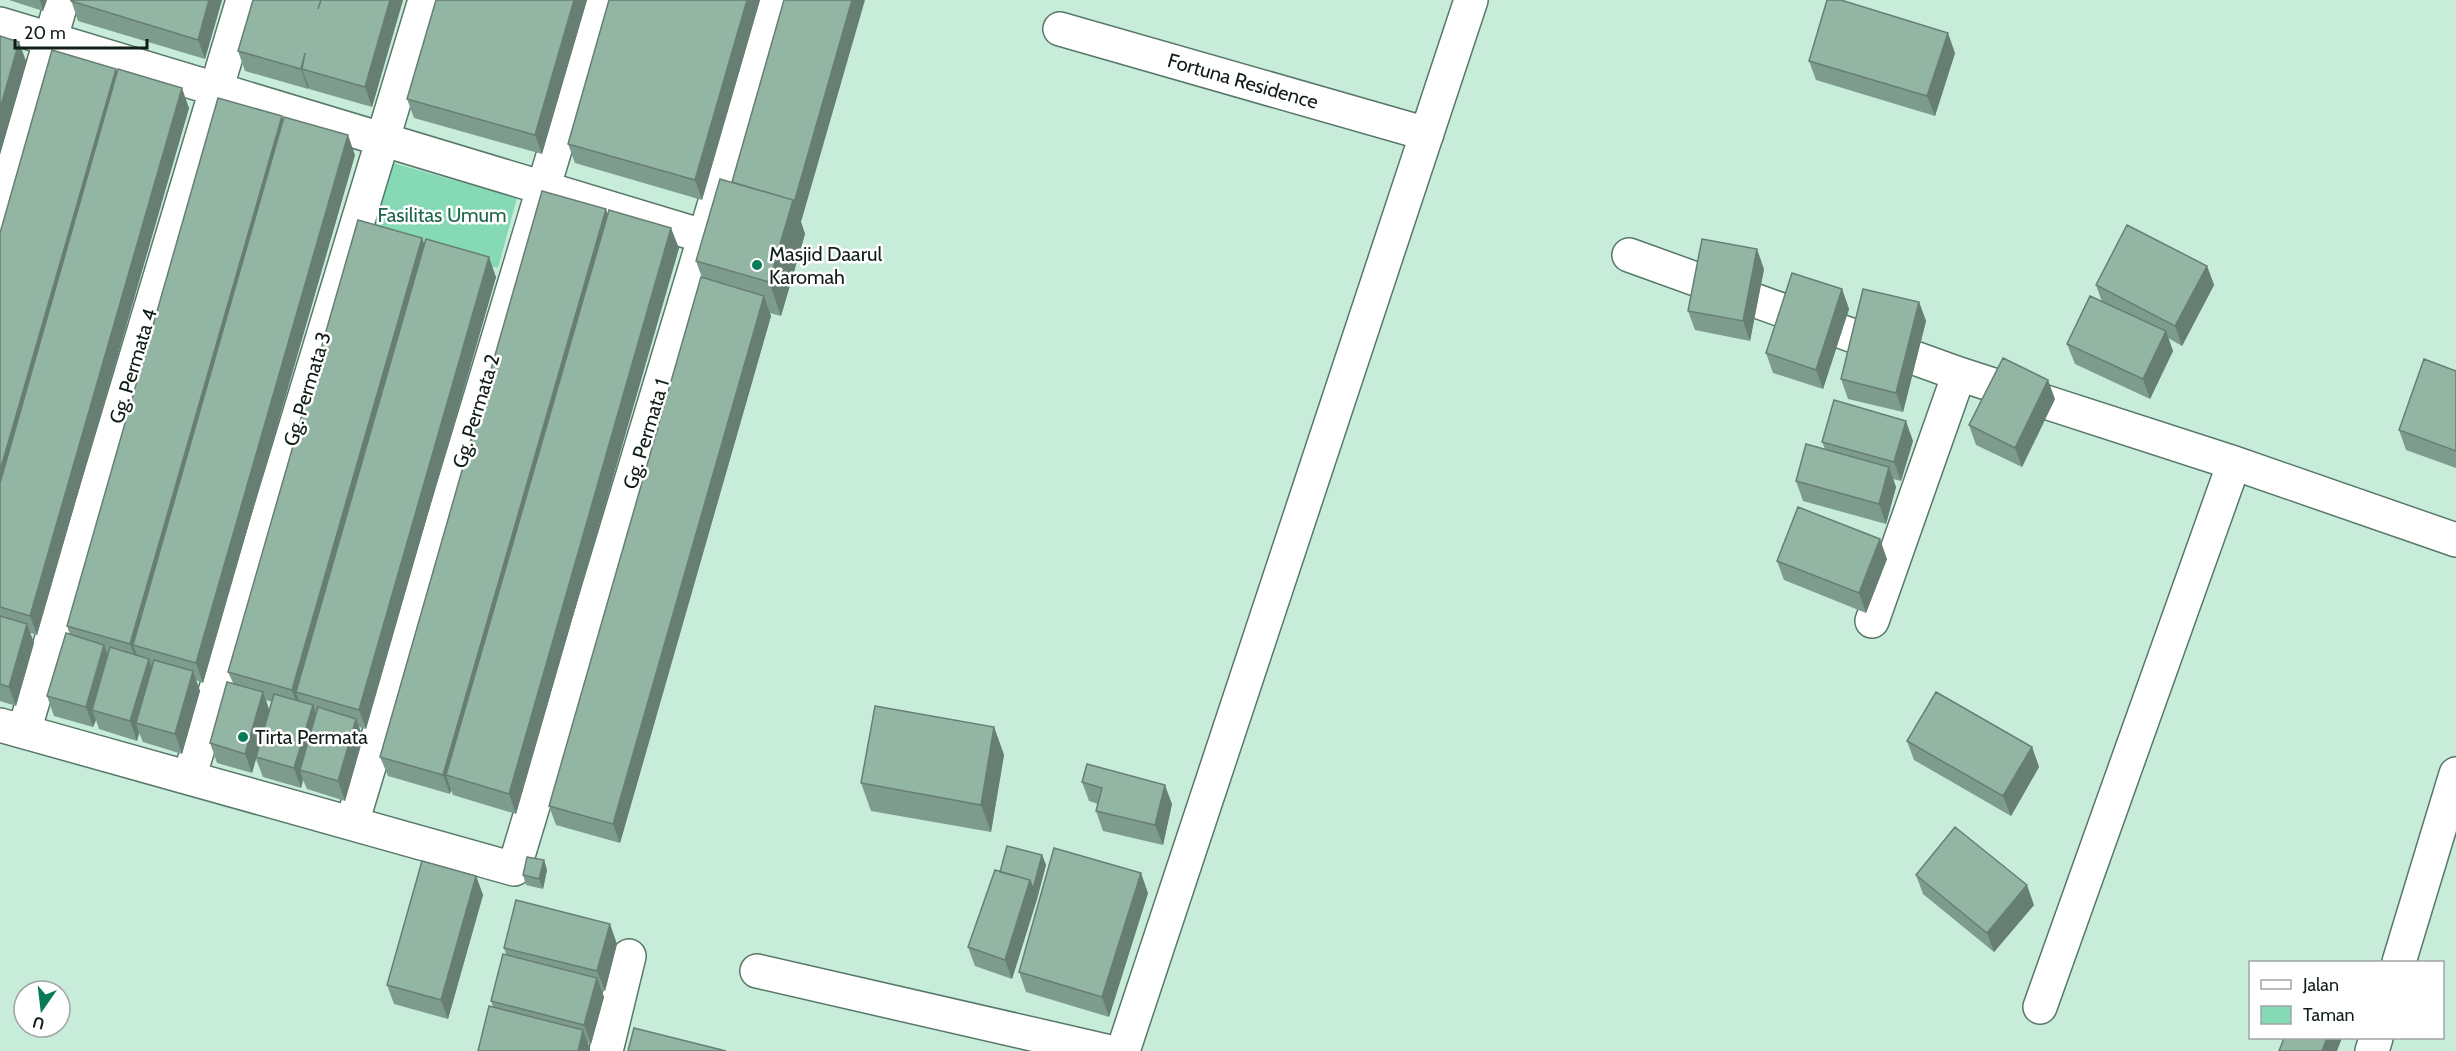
<svg xmlns="http://www.w3.org/2000/svg" width="2456" height="1051" viewBox="0 0 2456 1051" font-family="Cabin,sans-serif">
	<style>
		.green { fill: #85d9b4 }
		.lines { fill: none; stroke-linecap: round; stroke-linejoin: round }
		.minor-casing { stroke: #577869; stroke-width: 36 }
		.minor { stroke: #fff; stroke-width: 33 }
		.wall { fill: #7e9c8d; fill-rule: evenodd }
		.shaded-wall { fill: #677f73 }
		.building { fill: #93b5a4; stroke: #677f73; stroke-width: 1.5 }
		.poi-dot { fill: #067b57; stroke: #fff; stroke-width: 2 }
		.labels { text-anchor: middle; stroke-width: 5; stroke-linejoin: round; paint-order: stroke }
		.street-label { font-size: 20px; fill: #111e18; stroke: #fff }
		.park-label { font-size: 20px; fill: #1c644a; stroke: #fff }
		.poi-label { font-size: 20px; fill: #111e18; stroke: #fff; text-anchor: start }
	</style>
	<rect width="100%" height="100%" fill="#c8ecda"/>
	<path class="green" d="M 386,161 L 517,198 L 498,268 L 366,231 Z"/>
	<g class="lines">
		<defs>
			<path id="minor" d="M 0,24 L 706,237
				M 1060,29 L 1427,134
				M 0,214 L 62,0
				M 1629,255 L 1959,374 L 2234,463 L 2456,540
				M 1872,621 L 1959,374
				M 0,725 L 514,869 L 776,0
				M 24,731 L 243,0
				M 189,778 L 425,0
				M 352,823 L 600,0
				M 2399,962 L 2456,774
				M 757,971 L 1106,1051
				M 2040,1007 L 2234,463
				M 606,1051 L 629,956
				M 1123,1051 L 1471,0
				M 2372,1051 L 2376,1038"/>
		</defs>
		<use href="#minor" class="minor-casing"/>
		<use href="#minor" class="minor"/>
	</g>
	<path class="wall" d="M 9,0 L 47,0 L 43,11 Z
		M 71,0 L 222,0 L 205,59 L 78,21 Z
		M 403,0 L 372,107 L 309,89 L 309,87 L 308,89 L 245,71 L 238,51 Z
		M 436,0 L 587,0 L 542,154 L 414,118 L 407,99 Z
		M 609,0 L 760,0 L 702,200 L 575,163 L 568,144 Z
		M 1955,53 L 1935,116 L 1816,80 L 1809,61 Z
		M 116,69 L 117,73 L 189,108 L 37,635 L 30,633 L 34,643 L 16,706 L 0,701 L 0,233 Z
		M 282,116 L 283,121 L 355,155 L 203,683 L 196,680 L 200,691 L 182,754 L 143,742 L 139,733 L 137,741 L 99,729 L 96,720 L 93,727 L 54,716 L 47,696 L 70,635 L 67,626 Z
		M 607,214 L 679,248 L 516,814 L 453,795 L 451,790 L 450,794 L 388,776 L 380,757 Z
		M 801,222 L 805,234 L 781,316 L 770,313 L 771,316 L 620,843 L 556,825 L 549,806 L 702,278 L 696,261 Z
		M 422,238 L 424,245 L 496,277 L 366,729 L 359,727 L 363,738 L 345,801 L 307,789 L 303,780 L 301,788 L 263,777 L 256,759 L 252,773 L 217,763 L 210,743 L 233,683 L 228,672 ZM 266,700 L 272,702 L 269,711 Z
		M 2207,266 L 2214,285 L 2182,346 L 2168,338 L 2173,351 L 2150,399 L 2075,364 L 2067,344 L 2102,302 L 2096,285 Z
		M 1764,269 L 1750,341 L 1695,330 L 1688,311 Z
		M 1842,289 L 1849,309 L 1823,389 L 1773,373 L 1766,353 Z
		M 1919,302 L 1926,321 L 1903,412 L 1848,399 L 1841,379 Z
		M 2456,371 L 2456,468 L 2406,450 L 2399,430 Z
		M 2055,399 L 2022,467 L 1976,445 L 1969,425 Z
		M 1913,441 L 1901,481 L 1893,479 L 1896,487 L 1886,524 L 1803,501 L 1796,481 L 1825,449 L 1822,442 Z
		M 1887,559 L 1866,613 L 1784,580 L 1777,561 Z
		M 994,727 L 1004,755 L 991,832 L 871,811 L 861,783 Z
		M 1907,741 L 2032,747 L 2039,767 L 2011,816 L 1914,760 Z
		M 1082,782 L 1172,804 L 1163,845 L 1103,831 L 1096,811 L 1098,804 L 1089,801 Z
		M 1042,855 L 1046,865 L 1037,899 L 1012,979 L 975,966 L 968,947 L 1000,872 Z
		M 544,860 L 547,870 L 543,889 L 526,885 L 523,875 Z
		M 1916,875 L 2034,905 L 1994,952 L 1923,894 Z
		M 476,876 L 483,895 L 448,1019 L 394,1004 L 387,985 Z
		M 1148,893 L 1109,1017 L 1026,992 L 1019,972 Z
		M 617,944 L 605,991 L 601,990 L 604,997 L 591,1044 L 588,1043 L 590,1049 L 590,1051 L 478,1051 L 493,1007 L 491,1001 L 506,954 L 504,948 Z"/>
	<path class="shaded-wall" d="M 40,0 L 47,0 L 43,11 Z
		M 209,0 L 222,0 L 205,59 L 198,40 Z
		M 390,0 L 403,0 L 372,107 L 365,87 Z
		M 574,0 L 587,0 L 542,154 L 535,135 Z
		M 747,0 L 760,0 L 702,200 L 695,180 Z
		M 852,0 L 865,0 L 801,222 L 805,234 L 781,316 L 769,282 Z
		M 1948,33 L 1955,53 L 1935,116 L 1927,96 Z
		M 19,42 L 26,61 L 0,153 L 0,109 Z
		M 305,53 L 302,69 L 309,87 L 308,89 L 301,69 Z
		M 116,69 L 123,88 L 0,515 L 0,471 Z
		M 182,88 L 189,108 L 37,635 L 30,616 Z
		M 282,116 L 289,135 L 133,645 L 139,660 L 138,664 L 130,644 Z
		M 348,135 L 355,155 L 203,683 L 196,663 Z
		M 606,209 L 613,229 L 446,775 L 451,790 L 450,794 L 443,775 Z
		M 671,228 L 679,248 L 516,814 L 509,794 Z
		M 422,238 L 429,257 L 296,692 L 300,704 L 299,710 L 292,690 Z
		M 1757,249 L 1764,269 L 1750,341 L 1743,321 Z
		M 489,257 L 496,277 L 366,729 L 359,710 Z
		M 2207,266 L 2214,285 L 2182,346 L 2175,326 Z
		M 1842,289 L 1849,309 L 1823,389 L 1816,370 Z
		M 764,296 L 771,316 L 620,843 L 613,824 Z
		M 1919,302 L 1926,321 L 1903,412 L 1896,393 Z
		M 2166,331 L 2173,351 L 2150,399 L 2143,379 Z
		M 2048,380 L 2055,399 L 2022,467 L 2015,448 Z
		M 1906,421 L 1913,441 L 1901,481 L 1894,462 Z
		M 1889,467 L 1896,487 L 1886,524 L 1879,504 Z
		M 1880,539 L 1887,559 L 1866,613 L 1859,593 Z
		M 27,624 L 34,643 L 16,706 L 9,687 Z
		M 104,645 L 111,665 L 92,710 L 96,720 L 93,727 L 86,707 Z
		M 149,659 L 156,678 L 136,723 L 139,733 L 137,741 L 130,721 Z
		M 193,671 L 200,691 L 182,754 L 175,734 Z
		M 263,692 L 270,712 L 256,757 L 256,759 L 252,773 L 245,754 Z
		M 313,705 L 320,725 L 300,770 L 303,780 L 301,788 L 294,768 Z
		M 356,719 L 363,738 L 345,801 L 338,781 Z
		M 994,727 L 1004,755 L 991,832 L 981,805 Z
		M 2032,747 L 2039,767 L 2011,816 L 2003,796 Z
		M 1165,785 L 1172,804 L 1163,845 L 1155,825 Z
		M 1042,855 L 1046,865 L 1037,899 L 1012,979 L 1005,960 L 1030,880 Z
		M 544,860 L 547,870 L 543,889 L 539,879 Z
		M 1141,873 L 1148,893 L 1109,1017 L 1102,997 Z
		M 476,876 L 483,895 L 448,1019 L 441,1000 Z
		M 2027,885 L 2034,905 L 1994,952 L 1987,933 Z
		M 610,924 L 617,944 L 605,991 L 597,971 Z
		M 597,978 L 604,997 L 591,1044 L 584,1025 Z
		M 583,1030 L 590,1049 L 590,1051 L 578,1051 Z
		M 2327,1038 L 2342,1038 L 2337,1051 L 2322,1051 Z"/>
	<path class="building" d="M 71,0 L 209,0 L 198,40 L 71,1 Z
		M 253,0 L 321,0 L 318,9 L 321,0 L 390,0 L 365,87 L 302,69 L 305,53 L 301,69 L 238,51 Z
		M 436,0 L 574,0 L 535,135 L 407,99 Z
		M 609,0 L 747,0 L 695,180 L 568,144 Z
		M 784,0 L 852,0 L 794,203 L 793,200 L 732,182 Z
		M 1827,0 L 1841,0 L 1948,33 L 1927,96 L 1809,61 Z
		M 0,36 L 19,42 L 0,109 Z
		M 52,50 L 116,69 L 0,471 L 0,233 Z
		M 118,69 L 182,88 L 30,616 L 0,607 L 0,483 Z
		M 218,98 L 282,116 L 130,644 L 67,626 Z
		M 284,117 L 348,135 L 196,663 L 133,645 Z
		M 720,179 L 793,200 L 769,282 L 696,261 Z
		M 542,191 L 606,209 L 443,775 L 380,757 Z
		M 609,210 L 671,228 L 509,794 L 446,775 Z
		M 358,220 L 422,238 L 292,690 L 228,672 Z
		M 2127,225 L 2207,266 L 2175,326 L 2096,285 Z
		M 426,239 L 489,257 L 359,710 L 296,692 Z
		M 1702,239 L 1757,249 L 1743,321 L 1688,311 Z
		M 1792,273 L 1842,289 L 1816,370 L 1766,353 Z
		M 701,277 L 764,296 L 613,824 L 549,806 Z
		M 1863,289 L 1919,302 L 1896,393 L 1841,379 Z
		M 2090,296 L 2166,331 L 2143,379 L 2067,344 Z
		M 2003,358 L 2048,380 L 2015,448 L 1969,425 Z
		M 2424,359 L 2456,371 L 2456,451 L 2399,430 Z
		M 1834,400 L 1906,421 L 1894,462 L 1822,442 Z
		M 1806,444 L 1889,467 L 1879,504 L 1796,481 Z
		M 1798,507 L 1880,539 L 1859,593 L 1777,561 Z
		M 0,616 L 27,624 L 9,687 L 0,684 Z
		M 66,633 L 104,645 L 86,707 L 47,696 Z
		M 110,647 L 149,659 L 130,721 L 92,710 Z
		M 154,660 L 193,671 L 175,734 L 136,723 Z
		M 227,682 L 263,692 L 245,754 L 210,743 Z
		M 1936,692 L 2032,747 L 2003,796 L 1907,741 Z
		M 274,694 L 313,705 L 294,768 L 256,757 Z
		M 875,706 L 994,727 L 981,805 L 861,783 Z
		M 318,707 L 356,719 L 338,781 L 300,770 Z
		M 1087,764 L 1165,785 L 1155,825 L 1096,811 L 1102,788 L 1082,782 Z
		M 1955,827 L 2027,885 L 1987,933 L 1916,875 Z
		M 1007,846 L 1042,855 L 1033,889 L 1030,880 L 1000,872 Z
		M 1054,848 L 1141,873 L 1102,997 L 1019,972 Z
		M 527,857 L 544,860 L 539,879 L 523,875 Z
		M 422,861 L 476,876 L 441,1000 L 387,985 Z
		M 995,870 L 1030,880 L 1005,960 L 968,947 Z
		M 516,900 L 610,924 L 597,971 L 504,948 Z
		M 503,954 L 597,978 L 584,1025 L 491,1001 Z
		M 489,1006 L 583,1030 L 578,1051 L 478,1051 Z
		M 634,1028 L 726,1051 L 628,1051 Z
		M 2284,1038 L 2327,1038 L 2322,1051 L 2279,1051 Z"/>
	<g class="poi-dot">
		<circle cx="757" cy="265" r="6"/>
		<circle cx="243" cy="737" r="6"/>
	</g>
	<g class="labels">
		<g class="street-label">
			<text transform="translate(1243 81) rotate(16)" y="7">Fortuna Residence</text>
			<text transform="translate(133 366) rotate(-73)" y="7">Gg. Permata 4</text>
			<text transform="translate(307 389) rotate(-73)" y="7">Gg. Permata 3</text>
			<text transform="translate(476 411) rotate(-73)" y="7">Gg. Permata 2</text>
			<text transform="translate(646 434) rotate(-73)" y="7">Gg. Permata 1</text>
		</g>
		<g class="park-label">
			<text x="442" y="222">Fasilitas Umum</text>
		</g>
		<g class="poi-label">
			<text x="769" y="261">Masjid Daarul<tspan x="769" dy="23">Karomah</tspan></text>
			<text x="255" y="744">Tirta Permata</text>
		</g>
	</g>
	<rect x="2249" y="961" width="195" height="78" fill="#ffffff" stroke="#a0a5a3" stroke-width="1.5"/>
	<rect x="2261" y="980" width="30" height="9" fill="#ffffff" stroke="#a0a5a3" stroke-width="1.5"/>
	<text x="2303" y="991" font-size="18" fill="#111e18">Jalan</text>
	<rect x="2261" y="1006" width="30" height="18" fill="#85d9b4" stroke="#a0a5a3" stroke-width="1.5"/>
	<text x="2303" y="1021" font-size="18" fill="#111e18">Taman</text>
	<g transform="translate(42 1009) rotate(194)"><circle r="28" fill="#ffffff" stroke="#a0a5a3" stroke-width="1.5"/>
	<path d="M0-4.5L10 22L0 15L-10 22Z" fill="#067b57"/>
	<text y="-9" font-size="16" font-weight="bold" text-anchor="middle" fill="#111e18">U</text>
	</g>
	<path d="M15 39v9h132v-9" fill="none" stroke="#111e18" stroke-width="3"/>
	<text x="24" y="39" font-size="18" fill="#111e18" stroke="#ffffff" stroke-width="4.5" paint-order="stroke">20 m</text>
</svg>
